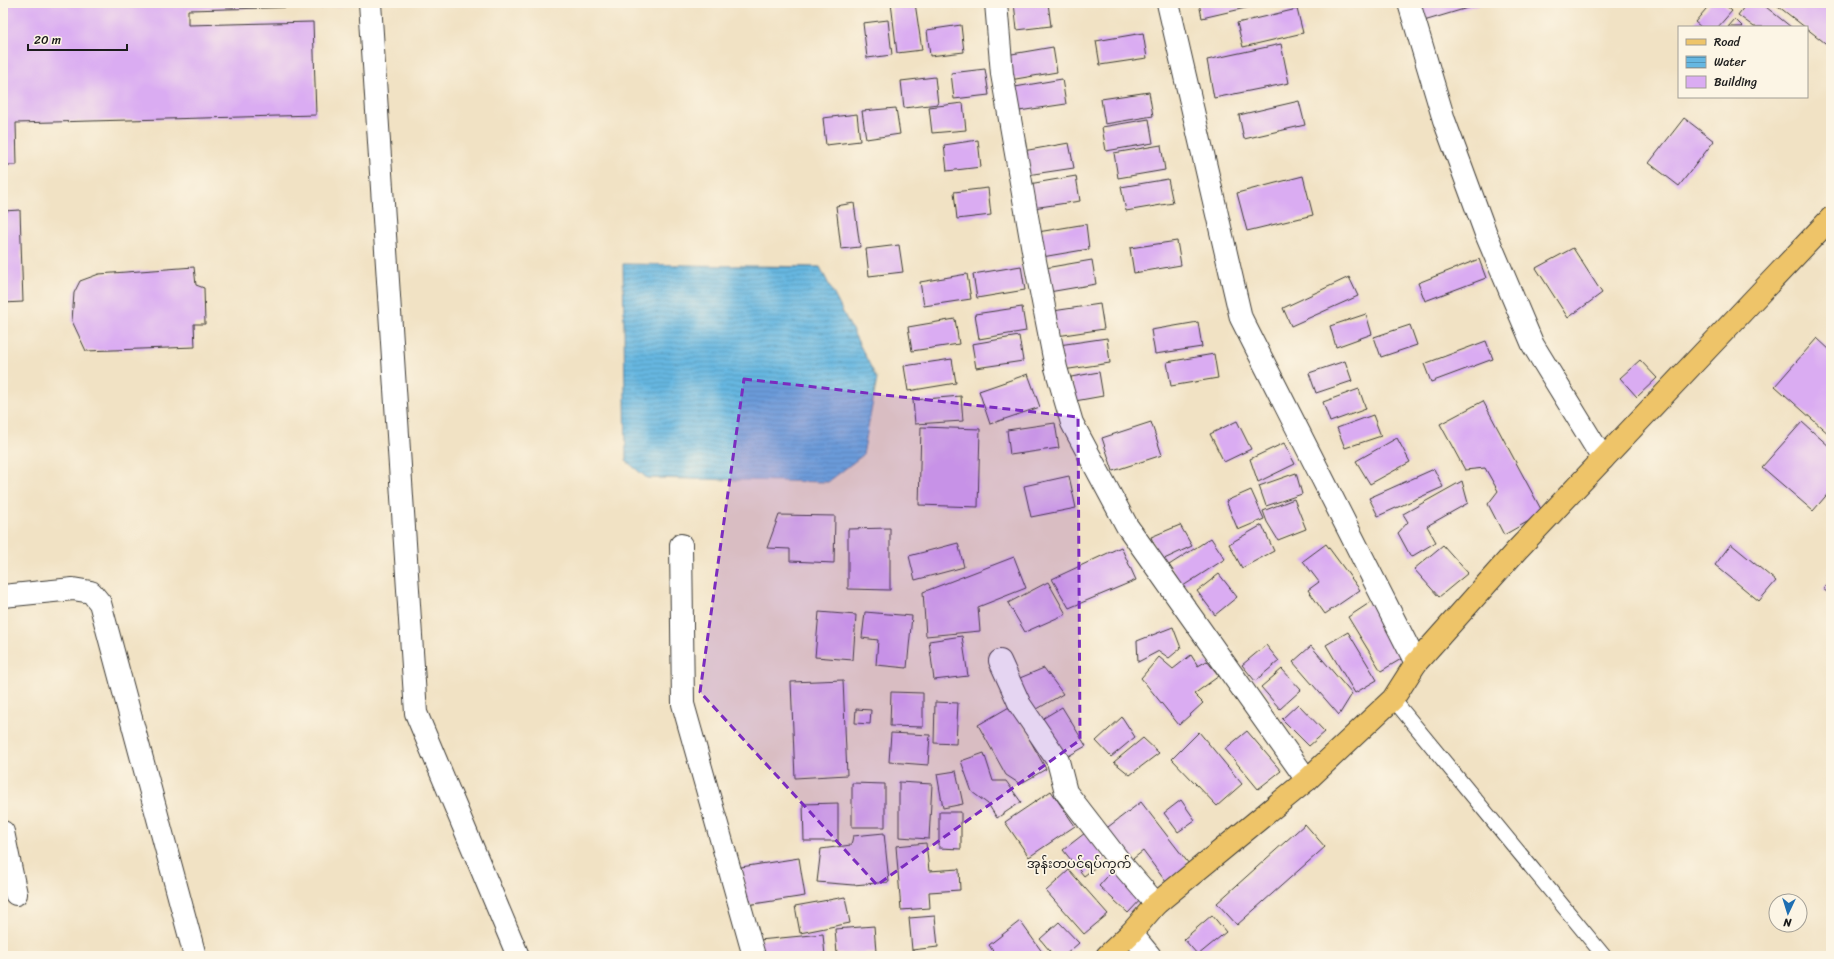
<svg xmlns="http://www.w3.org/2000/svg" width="1834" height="959" viewBox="0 0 1834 959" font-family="Sriracha,'Noto Sans Myanmar',sans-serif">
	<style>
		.water { fill: url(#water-rules); stroke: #416a7e }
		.building { fill: #daacf2 }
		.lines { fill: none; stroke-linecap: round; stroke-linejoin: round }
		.lane-casing { stroke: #3c3a35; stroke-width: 16 }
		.street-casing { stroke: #3c3a35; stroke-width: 24 }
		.primary-casing { stroke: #3c3a35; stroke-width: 24 }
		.lane { stroke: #fff; stroke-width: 14 }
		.street { stroke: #fff; stroke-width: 22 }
		.primary { stroke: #eec469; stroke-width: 22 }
		.marked { fill: #7b2cbf; fill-opacity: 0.2; stroke: #7b2cbf; stroke-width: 3; stroke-dasharray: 8 5; stroke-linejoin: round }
		.labels { text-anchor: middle; stroke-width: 3.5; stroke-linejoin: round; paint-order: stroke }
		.quarter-label { font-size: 13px; fill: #1c1c1c; stroke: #fcf5e5 }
	</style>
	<defs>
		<pattern id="water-rules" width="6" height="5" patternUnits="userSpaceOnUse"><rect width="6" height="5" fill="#66b7e1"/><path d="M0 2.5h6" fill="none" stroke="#5394b6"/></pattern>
	</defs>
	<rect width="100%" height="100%" fill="#fcf5e5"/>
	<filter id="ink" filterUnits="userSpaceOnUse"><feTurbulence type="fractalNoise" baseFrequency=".025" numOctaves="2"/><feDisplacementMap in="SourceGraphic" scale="8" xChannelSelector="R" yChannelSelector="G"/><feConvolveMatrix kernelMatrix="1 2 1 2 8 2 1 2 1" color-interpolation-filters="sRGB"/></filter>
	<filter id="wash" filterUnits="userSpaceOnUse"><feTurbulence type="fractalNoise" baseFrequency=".012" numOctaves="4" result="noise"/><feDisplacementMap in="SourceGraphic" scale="16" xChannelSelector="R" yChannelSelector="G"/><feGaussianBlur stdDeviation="0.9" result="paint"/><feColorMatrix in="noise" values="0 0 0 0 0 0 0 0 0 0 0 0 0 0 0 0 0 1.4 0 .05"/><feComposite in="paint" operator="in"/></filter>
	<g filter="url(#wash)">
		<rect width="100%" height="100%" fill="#f1e2c4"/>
		<path class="water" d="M 623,264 L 820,267 L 877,379 L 863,455 L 828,482 L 647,478 L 626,461 Z"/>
		<g id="blocks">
			<path class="building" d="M 3,3 L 344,3 L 344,6 L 188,10 L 188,25 L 313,22 L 316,115 L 16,123 L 17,165 L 3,165 Z
				M 891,3 L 915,3 L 922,50 L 897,53 Z
				M 1014,3 L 1048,3 L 1051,26 L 1017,30 Z
				M 1199,3 L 1262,3 L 1263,4 L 1202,18 Z
				M 1419,3 L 1484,3 L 1424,21 Z
				M 1711,3 L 1723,3 L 1732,11 L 1718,27 L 1701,27 L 1695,22 Z
				M 1747,3 L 1761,3 L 1791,27 L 1754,27 L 1738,15 Z
				M 1774,3 L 1831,3 L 1831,44 L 1829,46 Z
				M 1297,9 L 1303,33 L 1243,47 L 1237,23 Z
				M 1735,19 L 1743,27 L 1728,27 Z
				M 888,20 L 892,55 L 867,58 L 863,23 Z
				M 961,25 L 964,52 L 930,56 L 927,30 Z
				M 1143,33 L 1147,58 L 1100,65 L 1096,41 Z
				M 1281,44 L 1289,83 L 1214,98 L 1207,60 Z
				M 1053,47 L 1057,72 L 1010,80 L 1006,55 Z
				M 985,69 L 989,95 L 954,99 L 951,73 Z
				M 935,77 L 938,104 L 904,108 L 901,81 Z
				M 1062,79 L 1066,104 L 1019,111 L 1015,87 Z
				M 1149,92 L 1153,116 L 1105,124 L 1101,99 Z
				M 1299,101 L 1305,125 L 1244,139 L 1239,115 Z
				M 963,103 L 966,130 L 932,133 L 929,107 Z
				M 896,108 L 900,134 L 866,139 L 862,111 Z
				M 857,114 L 860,141 L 826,145 L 823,118 Z
				M 1684,118 L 1714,141 L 1679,186 L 1649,163 Z
				M 1149,119 L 1153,143 L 1106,151 L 1102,127 Z
				M 978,140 L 981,167 L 947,171 L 944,145 Z
				M 1069,143 L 1074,168 L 1027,175 L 1023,151 Z
				M 1161,145 L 1165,170 L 1118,178 L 1114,153 Z
				M 1076,176 L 1080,201 L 1033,208 L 1029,184 Z
				M 1303,176 L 1313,215 L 1247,231 L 1237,193 Z
				M 1168,179 L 1173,203 L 1126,211 L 1121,187 Z
				M 988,188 L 991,215 L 957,219 L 954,192 Z
				M 854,203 L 860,247 L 841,249 L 836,206 Z
				M 20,210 L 23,302 L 3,303 L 3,211 Z
				M 1086,224 L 1089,249 L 1042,257 L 1038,232 Z
				M 1177,241 L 1181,265 L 1134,273 L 1130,248 Z
				M 899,245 L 903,272 L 869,276 L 866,249 Z
				M 1573,248 L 1602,293 L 1568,318 L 1536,268 Z
				M 1479,259 L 1486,278 L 1425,301 L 1418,283 Z
				M 1092,260 L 1096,284 L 1049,292 L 1045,268 Z
				M 1021,266 L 1025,290 L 977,298 L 973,274 Z
				M 194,267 L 196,285 L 204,288 L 205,324 L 194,324 L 195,347 L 86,351 L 72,321 L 74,293 L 80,281 L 99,274 Z
				M 967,274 L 971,299 L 924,306 L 920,282 Z
				M 1349,277 L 1358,296 L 1291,326 L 1283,308 Z
				M 1100,304 L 1104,329 L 1057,336 L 1053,311 Z
				M 1022,307 L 1026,331 L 979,339 L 975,314 Z
				M 1366,314 L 1372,334 L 1336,347 L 1330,326 Z
				M 955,319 L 959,344 L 912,351 L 908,327 Z
				M 1198,322 L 1202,347 L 1155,354 L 1151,330 Z
				M 1410,325 L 1417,345 L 1381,357 L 1374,337 Z
				M 1019,336 L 1023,361 L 976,368 L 972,344 Z
				M 1107,338 L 1110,363 L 1063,370 L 1059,345 Z
				M 1817,338 L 1831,351 L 1831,436 L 1775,386 Z
				M 1486,341 L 1493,359 L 1431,382 L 1424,364 Z
				M 1214,354 L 1218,378 L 1171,386 L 1167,362 Z
				M 952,359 L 956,383 L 908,391 L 904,366 Z
				M 1640,360 L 1657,378 L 1637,397 L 1620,378 Z
				M 1345,361 L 1352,381 L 1316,393 L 1309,373 Z
				M 1099,372 L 1103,396 L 1075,401 L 1071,377 Z
				M 1028,374 L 1040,407 L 990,424 L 979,391 Z
				M 1359,389 L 1366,409 L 1330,422 L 1323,402 Z
				M 961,396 L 963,421 L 915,424 L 913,400 Z
				M 1483,401 L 1543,513 L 1504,535 L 1488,504 L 1498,491 L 1485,468 L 1465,470 L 1440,424 Z
				M 1373,415 L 1381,436 L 1345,448 L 1337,428 Z
				M 1237,421 L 1251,449 L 1224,462 L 1210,434 Z
				M 1151,422 L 1162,455 L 1113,471 L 1102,438 Z
				M 1802,422 L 1831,448 L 1831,490 L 1813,511 L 1762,467 Z
				M 1055,423 L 1059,448 L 1010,455 L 1007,430 Z
				M 921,427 L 980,429 L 978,507 L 919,505 Z
				M 1397,438 L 1410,462 L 1370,484 L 1356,461 Z
				M 1284,443 L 1295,464 L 1258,482 L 1250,459 Z
				M 1434,469 L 1443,487 L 1378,516 L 1369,498 Z
				M 1296,473 L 1302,494 L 1266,506 L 1259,486 Z
				M 1069,476 L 1076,508 L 1031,517 L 1024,486 Z
				M 1462,481 L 1468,503 L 1427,526 L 1436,542 L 1411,557 L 1398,533 L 1408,522 L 1403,514 Z
				M 1251,490 L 1264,519 L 1238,530 L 1226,501 Z
				M 1294,499 L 1306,529 L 1278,540 L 1267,522 L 1263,511 Z
				M 779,515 L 835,516 L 834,563 L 790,561 L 790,549 L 767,548 Z
				M 1180,525 L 1192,546 L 1160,561 L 1151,537 Z
				M 1262,525 L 1274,551 L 1242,568 L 1229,544 Z
				M 890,528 L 890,590 L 848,589 L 848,529 Z
				M 1211,538 L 1225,559 L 1183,586 L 1169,565 Z
				M 958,543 L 964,567 L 915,580 L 909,556 Z
				M 1326,544 L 1360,590 L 1325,614 L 1308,590 L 1319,582 L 1303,561 Z
				M 1731,544 L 1776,581 L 1759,601 L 1715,565 Z
				M 1443,545 L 1468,573 L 1439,597 L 1414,569 Z
				M 1121,547 L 1136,580 L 1069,608 L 1052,579 Z
				M 1014,557 L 1026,588 L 978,607 L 980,631 L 926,636 L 923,592 Z
				M 1219,574 L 1237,597 L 1215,615 L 1197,591 Z
				M 1831,580 L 1831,595 L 1823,589 Z
				M 1048,582 L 1066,614 L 1025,632 L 1008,603 Z
				M 1374,600 L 1408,655 L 1381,671 L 1348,617 Z
				M 819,612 L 856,615 L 853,660 L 815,657 Z
				M 865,612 L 912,616 L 907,668 L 876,665 L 878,640 L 862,638 Z
				M 1173,627 L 1181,648 L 1169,658 L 1159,651 L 1138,662 L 1137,641 Z
				M 1348,632 L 1377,680 L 1355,693 L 1326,645 Z
				M 962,636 L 968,676 L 934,680 L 929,641 Z
				M 1266,645 L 1279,661 L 1255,681 L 1242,665 Z
				M 1311,646 L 1352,694 L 1339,715 L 1293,662 Z
				M 1191,655 L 1198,666 L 1207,661 L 1219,676 L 1194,694 L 1203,703 L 1179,725 L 1141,678 L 1159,657 L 1173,669 Z
				M 1044,668 L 1063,694 L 1032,712 L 1015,680 Z
				M 1282,669 L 1301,690 L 1280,709 L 1261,687 Z
				M 843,680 L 847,775 L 795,778 L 791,682 Z
				M 891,692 L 923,693 L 923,727 L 890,726 Z
				M 935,702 L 958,703 L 956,744 L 934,743 Z
				M 1298,704 L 1325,732 L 1309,746 L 1282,719 Z
				M 1011,706 L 1046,769 L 1020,784 L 1006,775 L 978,725 Z
				M 1062,707 L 1086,746 L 1065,758 L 1042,719 Z
				M 856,709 L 871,710 L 870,724 L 855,723 Z
				M 1122,717 L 1135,737 L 1111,757 L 1096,741 Z
				M 1247,731 L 1281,771 L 1258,789 L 1225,749 Z
				M 1199,732 L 1242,784 L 1217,806 L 1172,759 Z
				M 891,733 L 930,735 L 928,765 L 889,762 Z
				M 1143,738 L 1159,753 L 1130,775 L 1114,762 Z
				M 984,753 L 993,781 L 1006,781 L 1021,802 L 997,818 L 988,804 L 972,792 L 961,761 Z
				M 956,771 L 963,804 L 943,808 L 937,774 Z
				M 899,782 L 932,784 L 929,839 L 899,837 Z
				M 852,783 L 885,784 L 885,827 L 852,827 Z
				M 1051,791 L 1075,826 L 1029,857 L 1005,822 Z
				M 1181,800 L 1195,820 L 1178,832 L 1164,813 Z
				M 1141,802 L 1189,864 L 1166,882 L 1143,851 L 1129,862 L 1104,830 Z
				M 838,803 L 838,841 L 804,841 L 803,804 Z
				M 939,812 L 961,812 L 961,849 L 939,848 Z
				M 1305,824 L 1325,847 L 1237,925 L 1217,903 Z
				M 884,833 L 889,882 L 853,885 L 817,882 L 821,849 L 851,845 L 853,836 Z
				M 1085,833 L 1106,859 L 1084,876 L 1063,850 Z
				M 926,843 L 929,871 L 959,869 L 960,890 L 929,892 L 930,908 L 901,910 L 896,846 Z
				M 799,858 L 805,896 L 747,905 L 741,867 Z
				M 1069,870 L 1108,914 L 1084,934 L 1046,891 Z
				M 1113,870 L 1143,897 L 1128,913 L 1099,886 Z
				M 845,897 L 850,923 L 800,933 L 795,906 Z
				M 1212,915 L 1226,932 L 1198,955 L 1184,939 Z
				M 935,916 L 938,947 L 912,950 L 909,918 Z
				M 1020,921 L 1045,956 L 996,956 L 989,945 Z
				M 1059,922 L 1079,943 L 1064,956 L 1054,956 L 1040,939 Z
				M 874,926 L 876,952 L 837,954 L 835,929 Z
				M 823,934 L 825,956 L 761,956 L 759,940 Z"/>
		</g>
	</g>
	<g filter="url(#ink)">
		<use href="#blocks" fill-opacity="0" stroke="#3c3a35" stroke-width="1"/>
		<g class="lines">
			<defs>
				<path id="lane" d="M 1393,699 L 1604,956"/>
				<path id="street" d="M 370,3 L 416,713 L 518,956
					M 996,3 L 1002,74 L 1034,256 L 1056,368 L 1072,423 L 1127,526 L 1307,780
					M 1168,3 L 1241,318 L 1416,663
					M 1409,3 L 1444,120 L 1486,234 L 1533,345 L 1603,459
					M 681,545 L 683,704 L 754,956
					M 3,596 L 73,589 L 91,592 L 100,603 L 195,956
					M 1000,661 L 1020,705 L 1058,761 L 1066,792 L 1124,867 L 1156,904
					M 3,832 L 16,894
					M 1131,933 L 1150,956"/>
				<path id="primary" d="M 1107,956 L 1131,933 L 1156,904 L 1307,780 L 1393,699 L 1416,663 L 1516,551 L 1831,218"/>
			</defs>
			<use href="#lane" class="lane-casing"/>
			<use href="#street" class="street-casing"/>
			<use href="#primary" class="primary-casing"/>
			<use href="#lane" class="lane"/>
			<use href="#street" class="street"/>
			<use href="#primary" class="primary"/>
		</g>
	</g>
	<path class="marked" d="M 744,379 L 1078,417 L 1080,740 L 877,885 L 700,692 Z"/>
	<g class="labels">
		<g class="quarter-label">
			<text x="1079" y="868">အုန်းတပင်ရပ်ကွက်</text>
		</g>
	</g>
	<rect width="1834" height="959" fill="none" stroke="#fcf5e5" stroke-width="16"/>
	<rect x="1678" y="26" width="130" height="72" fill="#fcf5e5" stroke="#a29e95"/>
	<rect x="1686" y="39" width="20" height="6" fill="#eec469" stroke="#a29e95"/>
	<text x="1714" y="46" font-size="12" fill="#1c1c1c">Road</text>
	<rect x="1686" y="56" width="20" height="12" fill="url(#water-rules)" stroke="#a29e95"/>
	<text x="1714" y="66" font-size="12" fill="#1c1c1c">Water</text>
	<rect x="1686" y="76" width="20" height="12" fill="#daacf2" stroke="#a29e95"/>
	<text x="1714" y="86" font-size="12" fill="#1c1c1c">Building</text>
	<g transform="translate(1788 913) rotate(184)"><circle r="19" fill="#fcf5e5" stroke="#a29e95"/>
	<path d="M0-3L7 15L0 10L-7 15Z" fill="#1f6fb2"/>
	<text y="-6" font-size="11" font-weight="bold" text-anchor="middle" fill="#1c1c1c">N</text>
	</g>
	<path d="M28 44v6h99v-6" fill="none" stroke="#1c1c1c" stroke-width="2"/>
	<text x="34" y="44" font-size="12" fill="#1c1c1c" stroke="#fcf5e5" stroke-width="3" paint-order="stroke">20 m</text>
</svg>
